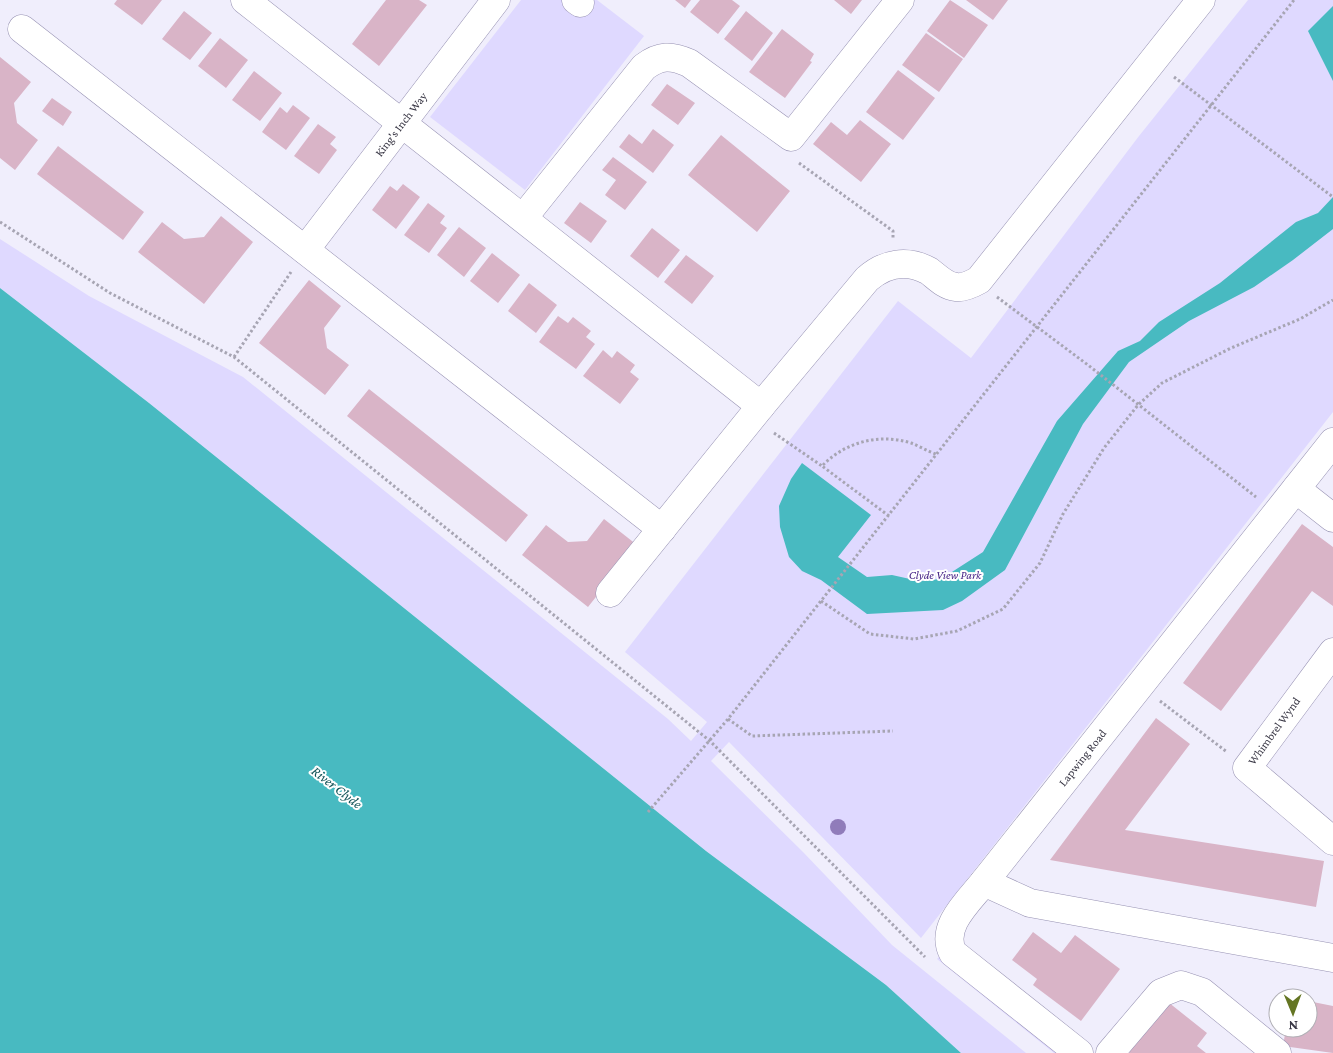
<svg xmlns="http://www.w3.org/2000/svg" width="1333" height="1053" viewBox="0 0 1333 1053" font-family="'Crimson Pro',serif">
	<style>
		.green { fill: #dfd9ff }
		.water { fill: #48bac1 }
		.building { fill: #d9b4c7 }
		.lines { fill: none; stroke-linecap: round; stroke-linejoin: round }
		.minor-casing { stroke: #9792b3; stroke-width: 29 }
		.path { stroke: #a7a5b3; stroke-width: 3; stroke-dasharray: 2.5 2.5; stroke-linecap: butt }
		.minor { stroke: #fff; stroke-width: 28 }
		.tree { fill: #907cba }
		.labels { text-anchor: middle; stroke-width: 4; stroke-linejoin: round; paint-order: stroke }
		.street-label { font-size: 12px; fill: #393745; stroke: #fff }
		.park-label { font-size: 12px; font-style: italic; fill: #421f84; stroke: #fff }
		.water-label { font-size: 14px; font-style: italic; fill: #105256; stroke: #fff }
	</style>
	<rect width="100%" height="100%" fill="#f0eefc"/>
	<path class="green" d="M 521,0 L 597,0 L 644,36 L 525,190 L 430,117 Z
		M 1248,0 L 1333,0 L 1333,412 L 921,938 L 729,742 L 711,761 L 803,852 L 892,945 L 1026,1053 L 961,1053 L 886,985 L 706,851 L 149,403 L 0,288 L 0,239 L 89,296 L 243,377 L 668,719 L 691,741 L 707,722 L 625,652 L 898,301 L 971,358 L 1139,136 Z
		M 942,953 L 1062,1053 L 1054,1053 L 937,959 Z"/>
	<path class="water" d="M 1333,6 L 1333,81 L 1308,31 Z
		M 1333,197 L 1333,229 L 1293,260 L 1254,287 L 1189,321 L 1129,362 L 1083,424 L 1005,570 L 962,601 L 943,610 L 867,614 L 821,580 L 802,571 L 789,557 L 780,527 L 779,506 L 791,479 L 802,463 L 871,515 L 838,557 L 867,577 L 892,575 L 919,581 L 941,579 L 983,552 L 1057,421 L 1118,351 L 1140,341 L 1159,322 L 1220,283 L 1296,222 L 1318,213 Z
		M 0,288 L 149,403 L 706,851 L 886,985 L 961,1053 L 0,1053 Z"/>
	<path class="building" d="M 117,0 L 162,0 L 142,25 L 114,4 Z
		M 386,0 L 419,0 L 427,5 L 379,66 L 352,44 Z
		M 675,0 L 691,0 L 685,8 Z
		M 700,0 L 732,0 L 740,6 L 718,34 L 690,12 Z
		M 834,0 L 862,0 L 851,14 Z
		M 950,0 L 988,25 L 964,58 L 927,31 Z
		M 966,0 L 1008,0 L 993,20 Z
		M 184,11 L 212,33 L 190,60 L 162,39 Z
		M 746,11 L 773,33 L 752,61 L 724,39 Z
		M 782,29 L 814,54 L 810,61 L 812,62 L 785,98 L 749,72 Z
		M 926,33 L 963,59 L 939,92 L 902,65 Z
		M 220,38 L 248,60 L 226,88 L 198,66 Z
		M 0,57 L 31,82 L 14,103 L 17,123 L 38,140 L 15,170 L 0,158 Z
		M 898,70 L 935,98 L 903,140 L 866,112 Z
		M 254,71 L 282,93 L 260,121 L 232,100 Z
		M 667,84 L 695,103 L 678,125 L 651,105 Z
		M 52,98 L 72,112 L 63,126 L 42,111 Z
		M 293,105 L 310,118 L 286,150 L 262,132 L 280,107 L 287,113 Z
		M 860,120 L 891,144 L 861,182 L 813,144 L 831,122 L 847,135 Z
		M 318,124 L 336,137 L 330,144 L 337,150 L 319,174 L 294,156 Z
		M 653,129 L 674,145 L 653,173 L 619,147 L 629,134 L 642,144 Z
		M 721,135 L 790,191 L 757,232 L 688,175 Z
		M 58,146 L 144,212 L 123,240 L 37,174 Z
		M 613,157 L 647,182 L 625,210 L 605,195 L 616,180 L 602,170 Z
		M 403,184 L 420,197 L 396,229 L 372,210 L 390,186 L 397,191 Z
		M 580,202 L 607,221 L 591,243 L 564,223 Z
		M 428,203 L 445,216 L 440,223 L 447,228 L 429,253 L 404,235 Z
		M 221,216 L 253,242 L 204,304 L 138,252 L 162,222 L 184,239 L 204,237 Z
		M 459,227 L 486,248 L 464,277 L 437,255 Z
		M 652,228 L 680,250 L 658,278 L 630,256 Z
		M 492,253 L 520,275 L 498,303 L 470,281 Z
		M 686,255 L 714,276 L 692,304 L 664,282 Z
		M 309,280 L 341,306 L 324,328 L 327,348 L 349,365 L 325,395 L 259,343 Z
		M 529,283 L 557,305 L 536,333 L 508,311 Z
		M 558,316 L 568,323 L 573,317 L 591,331 L 586,337 L 595,344 L 576,369 L 539,342 Z
		M 603,350 L 612,358 L 617,351 L 635,365 L 630,372 L 639,379 L 620,404 L 583,376 Z
		M 369,389 L 528,515 L 506,542 L 347,416 Z
		M 604,519 L 637,545 L 588,607 L 522,555 L 546,525 L 568,542 L 587,541 Z
		M 1302,524 L 1333,547 L 1333,606 L 1312,591 L 1221,711 L 1183,683 Z
		M 1156,718 L 1190,744 L 1125,830 L 1324,861 L 1316,907 L 1050,860 Z
		M 1033,932 L 1061,953 L 1075,935 L 1120,969 L 1081,1021 L 1033,985 L 1037,979 L 1012,960 Z
		M 1308,1001 L 1333,1006 L 1333,1053 L 1283,1046 L 1286,1028 L 1308,1028 Z
		M 1168,1002 L 1207,1033 L 1197,1046 L 1206,1053 L 1130,1053 L 1128,1051 Z"/>
	<g class="lines">
		<defs>
			<g id="minor">
				<path d="M 245,0 L 761,406"/>
				<path d="M 576,0 L 580,3"/>
				<path d="M 22,29 L 662,529"/>
				<path d="M 523,218 L 644,67 C 660,55 671,55 689,63 L 791,137 L 900,0"/>
				<path id="s1" d="M 305,250 L 496,0"/>
				<path d="M 1296,489 L 1333,518"/>
				<path d="M 610,593 L 761,406 L 867,279 C 885,263 907,259 929,271 C 937,277 945,286 956,287 C 964,288 972,284 979,280 L 1201,0"/>
				<path d="M 1333,652 L 1247,768 L 1333,841"/>
				<path d="M 984,882 L 1030,903 L 1333,958"/>
				<path id="s2" d="M 1079,1053 L 953,953 C 939,927 969,901 984,882 L 1333,442"/>
				<path d="M 1110,1053 L 1161,993 L 1181,985 L 1202,992 L 1277,1053"/>
			</g>
		</defs>
		<use href="#minor" class="minor-casing"/>
		<path class="path" d="M 1174,77 L 1333,197
			M 799,163 L 893,231 L 893,238
			M 0,222 L 110,293 L 234,357 L 710,741 L 925,957
			M 997,297 L 1088,365 L 1256,497
			M 234,357 L 291,272
			M 774,433 L 822,466
			M 889,516 L 822,466 C 845,442 879,433 911,443 C 919,446 927,451 936,454
			M 821,601 L 870,634 L 914,639 L 957,631 L 1003,609 L 1040,563 L 1063,514 L 1104,448 L 1138,405 L 1162,383 L 1231,348 L 1300,319 L 1333,300
			M 1160,701 L 1227,752
			M 728,719 L 752,736 L 893,731
			M 648,812 L 728,719 L 1294,0"/>
		<use href="#minor" class="minor"/>
	</g>
	<circle class="tree" cx="838" cy="827" r="8"/>
	<g class="labels">
		<g class="street-label">
			<text dy="4" stroke="none"><textPath href="#s1" startOffset="158">King's Inch Way</textPath></text>
			<text transform="translate(1274 731) rotate(-54)" y="4">Whimbrel Wynd</text>
			<text dy="4" stroke="none"><textPath href="#s2" startOffset="402">Lapwing Road</textPath></text>
		</g>
		<g class="park-label">
			<text x="945" y="579">Clyde View Park</text>
		</g>
		<g class="water-label">
			<text transform="translate(337 787) rotate(38)" y="5">River Clyde</text>
		</g>
	</g>
	<g transform="translate(1293 1013) rotate(179)"><circle r="24" fill="#ffffff" stroke="#b0afb5"/>
	<path d="M0-4L9 19L0 12L-9 19Z" fill="#647523"/>
	<text y="-8" font-size="14" font-weight="bold" text-anchor="middle" fill="#393745">N</text>
	</g>
</svg>
